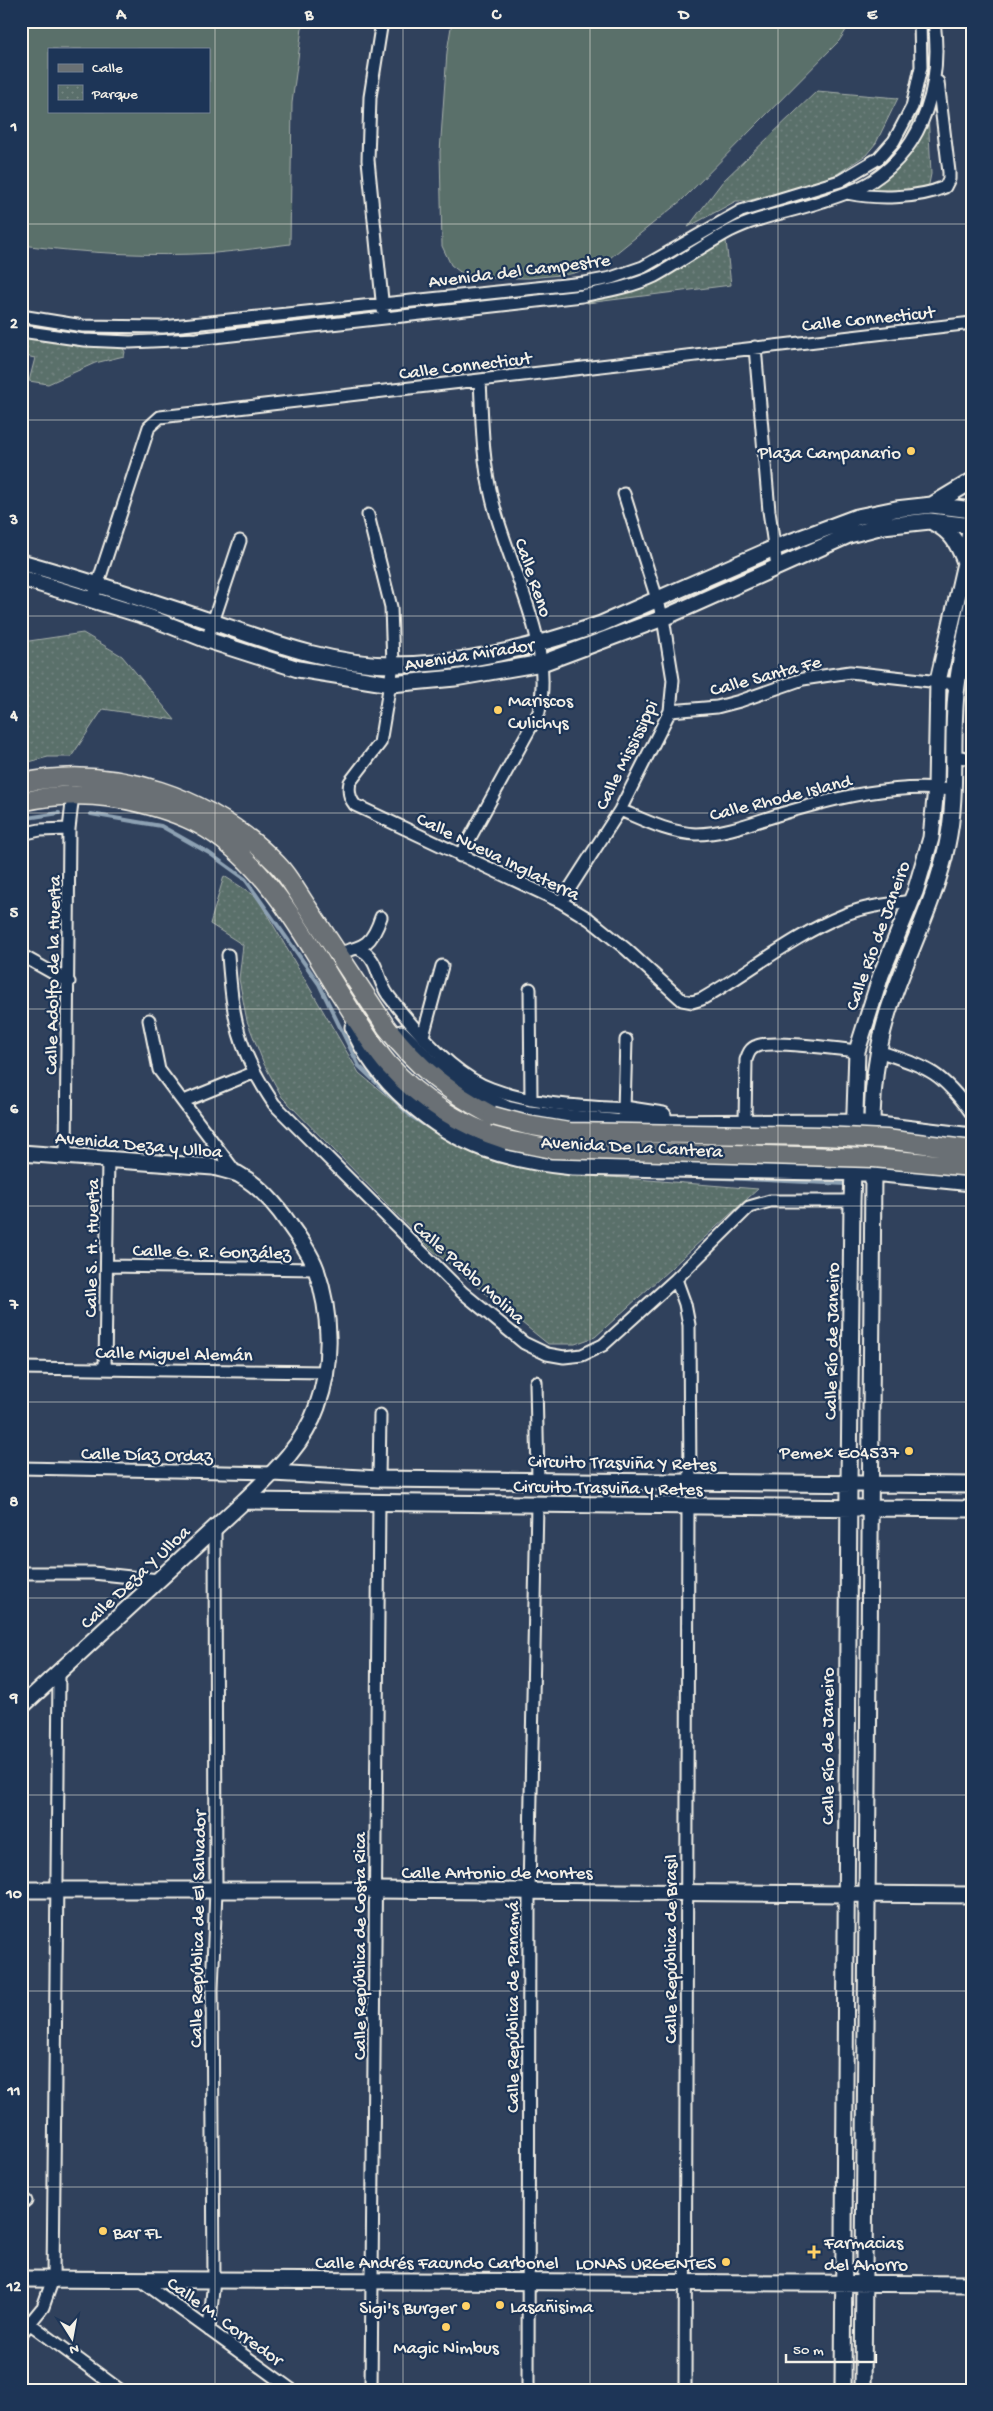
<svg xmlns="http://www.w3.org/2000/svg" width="993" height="2411" viewBox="0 0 993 2411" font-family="'Gochi Hand',sans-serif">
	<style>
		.grass { fill: #5a6f6b; stroke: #a7b0aa; fill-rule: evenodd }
		.park { fill: url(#park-dots); stroke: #a7b0aa }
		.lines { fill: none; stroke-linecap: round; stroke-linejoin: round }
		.stream { stroke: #8da1b3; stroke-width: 4 }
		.street-casing { stroke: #f4f1e8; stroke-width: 15 }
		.secondary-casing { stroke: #f4f1e8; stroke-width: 19 }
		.primary-casing { stroke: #f4f1e8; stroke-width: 21 }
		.street { stroke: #1d3557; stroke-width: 11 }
		.secondary { stroke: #1d3557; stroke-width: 15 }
		.primary { stroke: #6a7074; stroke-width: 18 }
		.primary-bridge-casing { stroke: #f4f1e8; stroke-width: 21; stroke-linecap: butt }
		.primary-bridge { stroke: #6a7074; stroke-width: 18 }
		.grid { fill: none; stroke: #f4f1e8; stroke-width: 1; stroke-opacity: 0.55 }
		.poi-dot { fill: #ffd166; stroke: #1d3557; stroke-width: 2 }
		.labels { text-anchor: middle; stroke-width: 4.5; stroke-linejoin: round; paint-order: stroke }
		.street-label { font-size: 19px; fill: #f4f1e8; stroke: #1d3557 }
		.poi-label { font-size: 19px; fill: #f4f1e8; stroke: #1d3557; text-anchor: end }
		.neatline { fill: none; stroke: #f4f1e8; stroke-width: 2 }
		.grid-label { font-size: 16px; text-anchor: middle; font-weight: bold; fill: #f4f1e8 }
	</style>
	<defs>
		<pattern id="park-dots" width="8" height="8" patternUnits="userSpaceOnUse" patternTransform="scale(1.25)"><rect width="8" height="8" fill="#5a6f6b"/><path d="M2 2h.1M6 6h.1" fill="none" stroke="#728480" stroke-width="1.8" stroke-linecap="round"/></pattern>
	</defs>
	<rect width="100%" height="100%" fill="#30415c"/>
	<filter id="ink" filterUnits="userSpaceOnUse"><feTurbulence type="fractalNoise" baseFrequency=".02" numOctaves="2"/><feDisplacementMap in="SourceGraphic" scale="10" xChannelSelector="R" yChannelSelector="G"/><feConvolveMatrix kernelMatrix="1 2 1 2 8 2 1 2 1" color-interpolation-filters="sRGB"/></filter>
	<g filter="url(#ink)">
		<path class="grass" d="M 21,21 L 303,21 L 292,103 L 290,244 C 265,247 240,251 215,253 C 151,257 85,253 21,245 ZM 49,49 L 209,49 L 209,111 L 49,111 Z
			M 452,21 L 852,21 L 839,41 L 682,200 L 600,266 L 570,274 L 529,278 L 484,278 L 464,275 L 451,265 L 442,246 L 440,152 L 447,52 Z"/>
		<path class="park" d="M 927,90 L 931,174 L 928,189 L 877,199 L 837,200 L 873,179 L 903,144 Z
			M 817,91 L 898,98 L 876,143 L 866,155 L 837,174 L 803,188 L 746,201 L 736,201 L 688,227 L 723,181 Z
			M 725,232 L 731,285 L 587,303 L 586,294 L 638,281 Z
			M 21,333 L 119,341 L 125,352 L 124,356 L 95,363 L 48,384 L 29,381 L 35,358 L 21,355 Z
			M 83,633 L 122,656 L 175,720 L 103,709 L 71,757 L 48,757 L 21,764 L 21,646 L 29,641 Z
			M 224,876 L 257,897 L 359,1073 L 411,1116 L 466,1150 L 497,1161 L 563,1173 L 758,1189 L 595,1337 L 575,1344 L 548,1344 L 432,1250 L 282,1097 L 264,1064 L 247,1021 L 239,979 L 243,945 L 210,924 Z"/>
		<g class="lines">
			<path class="stream" d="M 91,814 L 161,826 L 209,853 L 245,879 L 319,984 L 359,1066 L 411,1116 L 428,1127
				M 21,819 L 59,813
				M 458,1145 L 497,1161 L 507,1163
				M 703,1177 L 846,1184"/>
			<defs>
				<path id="street" d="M 382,21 L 370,97 L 368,160 L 383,310
					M 847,193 C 875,199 917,199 945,187 L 949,179 L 949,172 L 938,82
					M 21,316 L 83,326 L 163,327 L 584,283 L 611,278 L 643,267 L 741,211 L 840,181 L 879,158 L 894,141 L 912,107 L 921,67 L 920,21
					M 21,331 L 84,340 L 130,342 L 196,339 L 582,296 C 606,291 632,287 655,276 C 680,262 704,245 730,231 C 759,216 792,212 823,201 C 839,196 858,190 872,181 C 926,146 942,81 934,21
					M 755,347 L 769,511 L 777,566
					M 368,515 L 391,607 L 393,665 L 380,743 L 350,782 C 348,791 349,798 355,805 L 561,902 L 589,919 L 626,949 L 682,1000 L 692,1002 L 702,999 C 748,973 794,935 844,915 C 865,906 889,904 912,901
					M 95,592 L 149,427 L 160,417 L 972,323
					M 207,640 L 240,541
					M 670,711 L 717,707 L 740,701 L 803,679 L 850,672 L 957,684
					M 954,756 L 972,759
					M 620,810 C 644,820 669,833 696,834 C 725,834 757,821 784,813 C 839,797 896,783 953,790
					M 21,834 L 40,830 L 69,829
					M 460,856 L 539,712 C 555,639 506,565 491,494 C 482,457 482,418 480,380
					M 561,902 L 620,810 L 670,711 L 673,680 L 663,618 L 624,494
					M 359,949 C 379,958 376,978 388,995 C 413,1028 452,1075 492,1089 C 534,1105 579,1106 624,1109 L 626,1040
					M 338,953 C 365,947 372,944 381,917
					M 21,955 L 69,982
					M 228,955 C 233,1020 237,1049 274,1104 L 462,1292 L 524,1343 L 547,1354 L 564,1357 L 582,1355 L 603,1345 L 676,1279 L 749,1207 L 770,1201 L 852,1201
					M 530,989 L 531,1100
					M 149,1020 L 159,1070 L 237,1174
					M 423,1036 L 442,966
					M 878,1051 C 928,1068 940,1070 972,1114
					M 184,1101 L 253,1073
					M 745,1122 L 746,1060 C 748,1054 750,1048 757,1046 C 771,1040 838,1049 857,1051
					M 66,1156 L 69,829 L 73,794
					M 107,1266 L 316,1269
					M 676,1279 L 685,1304 L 689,1325 L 690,1482
					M 21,1368 L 326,1372
					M 105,1369 L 108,1158
					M 536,1382 L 538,1480
					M 21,1468 L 273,1473
					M 379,1479 L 380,1415
					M 21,1573 L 93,1573 L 159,1580
					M 21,2197 L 26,2201
					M 139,2279 L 292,2390
					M 21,2317 L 120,2390
					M 209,2330 L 214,2280 L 212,1989 L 216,1890 L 215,1528
					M 21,2334 L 43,2307 L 53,2279 L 59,1674
					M 371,2390 L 379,1502
					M 528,2390 L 529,1891 L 537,1505
					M 685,2390 L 688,1507"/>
				<path id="secondary" d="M 932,505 L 972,481
					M 934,523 C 952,532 958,544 965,562
					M 21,562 C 85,580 147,600 210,621 C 269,641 329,665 393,665 C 464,665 534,647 601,624 L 774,548 L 857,517 L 896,509 L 932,505 L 972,510
					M 21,578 L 151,618 L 207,640 L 298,669 L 391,684 L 455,678 L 542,663 L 663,618 L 849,535 L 883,526 L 930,521 L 972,526
					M 353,1027 C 374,1080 433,1130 485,1149 C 513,1159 542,1164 572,1167 L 873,1173 L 972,1183
					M 401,1033 L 431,1063 L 466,1089 L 507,1109 L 529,1114 L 623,1123 L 854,1122 L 972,1136
					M 624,1109 L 663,1115
					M 21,1153 L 213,1167 C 221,1169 230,1171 238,1174 C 260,1186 275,1203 289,1224 C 299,1238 310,1253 316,1269 C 331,1313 333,1363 317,1407 C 304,1445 272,1474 244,1501 L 21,1707
					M 273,1473 L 379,1479 L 972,1485
					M 244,1501 L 972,1509
					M 21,1890 L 376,1890 L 972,1895
					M 21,2279 L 972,2284
					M 843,2390 L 849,1484 L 852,1201 L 857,1051 L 881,975 L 915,892 L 931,838 L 936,788 L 938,681 L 965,563 L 972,518
					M 863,2390 L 873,1173 C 870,1118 872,1065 888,1012 C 906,955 935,903 947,845 C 958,795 951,744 956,694 C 959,664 966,634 972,604"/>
				<path id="primary" d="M 21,783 C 114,763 212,797 277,864 C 290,877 299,896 310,911 C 336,950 361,989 387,1028 C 418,1068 448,1092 493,1116
					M 21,802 C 62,792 100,793 140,803 C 164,809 186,816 207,829 C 267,866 303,934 339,992 C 355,1016 369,1042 388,1064 C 420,1100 461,1125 507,1140"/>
			</defs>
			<use href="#street" class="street-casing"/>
			<use href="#secondary" class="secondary-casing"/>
			<use href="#primary" class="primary-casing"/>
			<use href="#street" class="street"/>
			<use href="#secondary" class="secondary"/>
			<use href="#primary" class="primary"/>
			<defs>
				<path id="primary-bridge" d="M 493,1116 L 527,1125 L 569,1132 L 822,1136 L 886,1139 L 972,1150
					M 507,1140 L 552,1149 L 873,1158 L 972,1167"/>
			</defs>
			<use href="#primary-bridge" class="primary-bridge-casing"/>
			<use href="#primary-bridge" class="primary-bridge"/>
		</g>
	</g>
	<path class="grid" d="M 215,21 L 215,2390M 403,21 L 403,2390M 590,21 L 590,2390M 778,21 L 778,2390M 21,224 L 972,224M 21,420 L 972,420M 21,616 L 972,616M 21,813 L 972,813M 21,1009 L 972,1009M 21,1206 L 972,1206M 21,1402 L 972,1402M 21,1598 L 972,1598M 21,1795 L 972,1795M 21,1991 L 972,1991M 21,2187 L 972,2187"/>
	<g class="poi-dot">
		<circle cx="911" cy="451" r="5"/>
		<circle cx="498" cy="710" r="5"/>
		<circle cx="909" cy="1451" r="5"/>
		<circle cx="103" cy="2231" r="5"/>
		<path d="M811.5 2244.5h5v5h5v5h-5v5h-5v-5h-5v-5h5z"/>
		<circle cx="726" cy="2262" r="5"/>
		<circle cx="500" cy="2305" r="5"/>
		<circle cx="466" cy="2306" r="5"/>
		<circle cx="446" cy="2327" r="5"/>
	</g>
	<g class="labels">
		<g class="street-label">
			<text transform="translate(519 269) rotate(-7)" y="7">Avenida del Campestre</text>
			<text transform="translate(868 317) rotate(-6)" y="7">Calle Connecticut</text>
			<text transform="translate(465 364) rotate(-7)" y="7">Calle Connecticut</text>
			<text transform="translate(535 577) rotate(71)" y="7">Calle Reno</text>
			<text transform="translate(469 653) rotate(-9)" y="7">Avenida Mirador</text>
			<text transform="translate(765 674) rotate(-15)" y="7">Calle Santa Fe</text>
			<text transform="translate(625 754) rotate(-64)" y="7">Calle Mississippi</text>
			<text transform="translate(780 796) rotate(-14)" y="7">Calle Rhode Island</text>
			<text transform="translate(499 855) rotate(26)" y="7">Calle Nueva Inglaterra</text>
			<text transform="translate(876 935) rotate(-70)" y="7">Calle Río de Janeiro</text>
			<text transform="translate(51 975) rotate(-89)" y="7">Calle Adolfo de la Huerta</text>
			<text transform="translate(139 1143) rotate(5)" y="7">Avenida Deza y Ulloa</text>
			<text transform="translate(632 1145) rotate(3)" y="7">Avenida De La Cantera</text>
			<text transform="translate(90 1248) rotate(-89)" y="7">Calle S. H. Huerta</text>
			<text transform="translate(212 1250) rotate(1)" y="7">Calle G. R. González</text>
			<text transform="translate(470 1271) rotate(42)" y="7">Calle Pablo Molina</text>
			<text transform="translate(830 1341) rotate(-89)" y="7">Calle Río de Janeiro</text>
			<text transform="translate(174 1352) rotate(1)" y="7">Calle Miguel Alemán</text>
			<text transform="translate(147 1453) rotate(1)" y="7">Calle Díaz Ordaz</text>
			<text transform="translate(622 1461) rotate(1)" y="7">Circuito Trasviña Y Retes</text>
			<text transform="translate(608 1486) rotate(1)" y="7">Circuito Trasviña y Retes</text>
			<text transform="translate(134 1576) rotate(-43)" y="7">Calle Deza Y Ulloa</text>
			<text transform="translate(826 1746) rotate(-90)" y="7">Calle Río de Janeiro</text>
			<text x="497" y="1878">Calle Antonio de Montes</text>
			<text transform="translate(196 1929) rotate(-89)" y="7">Calle República de El Salvador</text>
			<text transform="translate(358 1946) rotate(-90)" y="7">Calle República de Costa Rica</text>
			<text transform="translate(669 1949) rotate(-90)" y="7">Calle República de Brasil</text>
			<text transform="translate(511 2007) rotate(-90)" y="7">Calle República de Panamá</text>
			<text x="437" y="2268">Calle Andrés Facundo Carbonel</text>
			<text transform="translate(226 2320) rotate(36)" y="7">Calle M. Corredor</text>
		</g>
		<g class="poi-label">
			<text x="901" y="458">Plaza Campanario</text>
			<text x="508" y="706" text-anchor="start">Mariscos<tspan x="508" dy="22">Culichys</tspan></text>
			<text x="899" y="1458">Pemex E04537</text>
			<text x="113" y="2238" text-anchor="start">Bar FL</text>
			<text x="824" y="2248" text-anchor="start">Farmacias<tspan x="824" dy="22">del Ahorro</tspan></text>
			<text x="716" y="2269">LONAS URGENTES</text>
			<text x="510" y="2312" text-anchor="start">Lasañisima</text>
			<text x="456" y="2313">Sigi's Burger</text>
			<text x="446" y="2353" text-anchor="middle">Magic Nimbus</text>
		</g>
	</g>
	<rect width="993" height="2411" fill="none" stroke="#1d3557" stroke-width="55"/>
	<rect x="48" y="48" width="162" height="65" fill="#1d3557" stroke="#738091"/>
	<rect x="58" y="64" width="25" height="8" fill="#6a7074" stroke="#738091"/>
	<text x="92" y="72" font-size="15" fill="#f4f1e8">Calle</text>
	<rect x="58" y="85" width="25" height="15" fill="url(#park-dots)" stroke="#738091"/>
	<text x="92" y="98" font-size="15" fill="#f4f1e8">Parque</text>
	<g transform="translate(72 2338) rotate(169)" stroke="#1d3557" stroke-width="4" paint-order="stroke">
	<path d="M0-4L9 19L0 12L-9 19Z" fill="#f4f1e8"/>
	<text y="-8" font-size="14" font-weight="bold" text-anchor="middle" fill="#f4f1e8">N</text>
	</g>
	<path d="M786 2354v8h90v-8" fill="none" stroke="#f4f1e8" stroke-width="2.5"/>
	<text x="793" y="2354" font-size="15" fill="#f4f1e8" stroke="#1d3557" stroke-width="4" paint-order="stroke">50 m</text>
	<rect x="28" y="28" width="938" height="2356" class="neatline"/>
	<g class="grid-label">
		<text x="121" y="19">A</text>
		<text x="309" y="19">B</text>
		<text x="496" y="19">C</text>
		<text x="684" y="19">D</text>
		<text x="872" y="19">E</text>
		<text x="14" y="131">1</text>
		<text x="14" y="328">2</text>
		<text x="14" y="524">3</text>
		<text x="14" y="720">4</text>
		<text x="14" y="917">5</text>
		<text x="14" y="1113">6</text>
		<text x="14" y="1309">7</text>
		<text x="14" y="1506">8</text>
		<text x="14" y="1702">9</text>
		<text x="14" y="1898">10</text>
		<text x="14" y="2095">11</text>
		<text x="14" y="2291">12</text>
	</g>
</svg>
